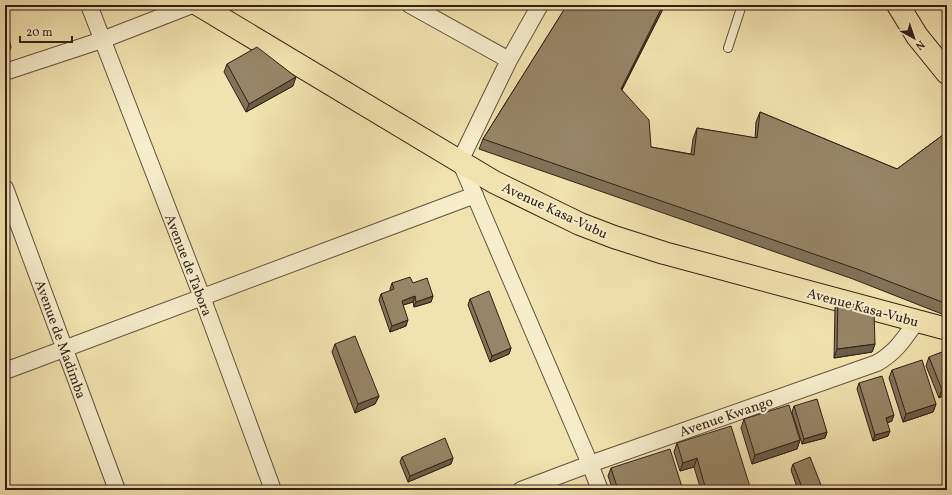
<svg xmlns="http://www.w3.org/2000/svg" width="952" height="495" viewBox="0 0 952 495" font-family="Vollkorn,serif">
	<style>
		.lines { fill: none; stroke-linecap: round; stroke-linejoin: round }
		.service-casing { stroke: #62503c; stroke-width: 10 }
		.minor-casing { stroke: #62503c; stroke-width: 18 }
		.primary-casing { stroke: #331f16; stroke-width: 24 }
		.service { stroke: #f6edcb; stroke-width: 8 }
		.minor { stroke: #f6edcb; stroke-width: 16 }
		.primary { stroke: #f1e3af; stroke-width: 22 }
		.wall { fill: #817258; stroke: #331f16 }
		.shaded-wall { fill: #695d47; stroke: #331f16 }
		.building { fill: #968566; stroke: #331f16 }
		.labels { text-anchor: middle; stroke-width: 4; stroke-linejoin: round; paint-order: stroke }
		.street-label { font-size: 14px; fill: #331f16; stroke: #f6edcb }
	</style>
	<rect width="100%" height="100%" fill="#f1e3af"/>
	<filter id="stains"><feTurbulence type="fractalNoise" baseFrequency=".005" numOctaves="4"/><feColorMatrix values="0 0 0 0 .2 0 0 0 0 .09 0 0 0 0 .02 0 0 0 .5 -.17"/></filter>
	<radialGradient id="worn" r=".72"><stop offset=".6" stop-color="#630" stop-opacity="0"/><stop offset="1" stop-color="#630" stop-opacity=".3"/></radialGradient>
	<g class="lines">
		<defs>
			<path id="service" d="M 728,48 L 742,5"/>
			<path id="minor" d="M 89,5 L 202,297 L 273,490
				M 410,5 L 509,60
				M 540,5 L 509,60 L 460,161 L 590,464 L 600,490
				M 5,72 L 102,40 L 192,5
				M 5,188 L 117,490
				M 5,371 L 475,195
				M 521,490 L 590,464 L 877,363 C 896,352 904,339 916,322"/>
			<path id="primary" d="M 199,5 L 494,182 L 580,224 L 614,237 L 664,253 L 947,329
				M 898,5 L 917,36 L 947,73"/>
		</defs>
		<use href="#service" class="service-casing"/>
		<use href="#minor" class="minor-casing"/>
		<use href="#primary" class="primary-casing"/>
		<use href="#service" class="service"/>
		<use href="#minor" class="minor"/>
		<use href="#primary" class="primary"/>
	</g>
	<path class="wall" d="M 567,5 L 665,5 L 622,90 L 651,147 L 691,154 L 693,139 L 697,128 L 755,138 L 756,122 L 760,112 L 897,169 L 947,132 L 947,316 L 853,279 L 479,149 L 483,139 Z
		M 227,64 L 293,86 L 246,112 L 224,72 Z
		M 392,283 L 413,283 L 433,296 L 431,302 L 414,307 L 413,302 L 403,305 L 406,326 L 390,332 L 379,300 L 381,294 L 391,291 L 390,289 Z
		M 470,299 L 511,348 L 509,354 L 490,362 L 468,305 Z
		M 838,299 L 875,344 L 872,352 L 834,358 L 835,308 Z
		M 335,344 L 379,396 L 375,404 L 355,413 L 332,352 Z
		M 929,357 L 947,393 L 939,398 L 926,366 Z
		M 892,370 L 936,404 L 933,412 L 903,422 L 889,378 Z
		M 859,383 L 892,421 L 887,423 L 888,436 L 873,441 L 857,389 Z
		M 794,406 L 827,432 L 825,438 L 802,444 L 792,412 Z
		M 744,419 L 800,440 L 797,449 L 752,464 L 741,428 Z
		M 677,443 L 751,490 L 701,490 L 694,467 L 680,471 L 674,452 Z
		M 402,457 L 453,458 L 451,464 L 408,482 L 400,462 Z
		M 793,464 L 823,490 L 798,490 L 791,470 Z
		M 611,468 L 683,490 L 613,490 L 608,476 Z"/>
	<path class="shaded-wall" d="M 663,5 L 665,5 L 617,99 L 621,89 Z
		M 11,47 L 9,52 L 5,53 L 5,48 Z
		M 296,77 L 293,86 L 246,112 L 249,104 Z
		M 415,296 L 413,302 L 400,306 L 402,301 Z
		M 433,296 L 431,302 L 414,307 L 416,302 Z
		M 408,320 L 406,326 L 390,332 L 392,326 Z
		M 875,344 L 872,352 L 834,358 L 837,349 Z
		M 511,348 L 509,354 L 490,362 L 492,356 Z
		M 947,387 L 947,393 L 939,398 L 942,390 Z
		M 379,396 L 375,404 L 355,413 L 358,404 Z
		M 936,404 L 933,412 L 903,422 L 906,414 Z
		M 894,415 L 892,421 L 884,424 L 886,418 Z
		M 890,431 L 888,436 L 873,441 L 875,435 Z
		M 827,432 L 825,438 L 802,444 L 804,439 Z
		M 800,440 L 797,449 L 752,464 L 755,455 Z
		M 453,458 L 451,464 L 408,482 L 410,476 Z
		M 697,458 L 694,467 L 680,471 L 683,463 Z"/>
	<path class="building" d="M 567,5 L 663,5 L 621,89 L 649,120 L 651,147 L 694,155 L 697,128 L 757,138 L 760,112 L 897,169 L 947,132 L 947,304 L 857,269 L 483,139 Z
		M 5,24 L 6,24 L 11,47 L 5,48 Z
		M 257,47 L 296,77 L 249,104 L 227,64 Z
		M 410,277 L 413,283 L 427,278 L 433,296 L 416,302 L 415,296 L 402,301 L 408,320 L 392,326 L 381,294 L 394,289 L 392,283 Z
		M 489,291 L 511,348 L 492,356 L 470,299 Z
		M 838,299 L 874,312 L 875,344 L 837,349 Z
		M 355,336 L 379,396 L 358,404 L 335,344 Z
		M 947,350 L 947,387 L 942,390 L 929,357 Z
		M 922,360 L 936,404 L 906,414 L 892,370 Z
		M 882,376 L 894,415 L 886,418 L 890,431 L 875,435 L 859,383 Z
		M 817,399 L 827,432 L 804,439 L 794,406 Z
		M 789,405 L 800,440 L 755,455 L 744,419 Z
		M 731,426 L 751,490 L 706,490 L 697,458 L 683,463 L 677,443 Z
		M 445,438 L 453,458 L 410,476 L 402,457 Z
		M 670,449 L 683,490 L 618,490 L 611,468 Z
		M 810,457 L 823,490 L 803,490 L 793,464 Z"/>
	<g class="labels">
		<g class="street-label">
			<text transform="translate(555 210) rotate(25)" y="5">Avenue Kasa-Vubu</text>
			<text transform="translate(189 265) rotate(69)" y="5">Avenue de Tabora</text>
			<text transform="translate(863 307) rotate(15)" y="5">Avenue Kasa-Vubu</text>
			<text transform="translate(61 339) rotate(70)" y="5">Avenue de Madimba</text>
			<text transform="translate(726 416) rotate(-19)" y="5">Avenue Kwango</text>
		</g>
	</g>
	<rect width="952" height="495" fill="none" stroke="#f1e3af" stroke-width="20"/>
	<rect x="6" y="6" width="940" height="483" fill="none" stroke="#331f16" stroke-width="2"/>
	<rect x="10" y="10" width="932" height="475" fill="none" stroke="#331f16"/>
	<g transform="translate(914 38) rotate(140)" stroke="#f6edcb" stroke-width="3" paint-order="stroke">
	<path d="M0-3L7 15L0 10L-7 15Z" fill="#331f16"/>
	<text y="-6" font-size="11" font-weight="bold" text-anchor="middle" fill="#331f16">N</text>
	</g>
	<path d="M20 36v6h52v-6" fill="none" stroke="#331f16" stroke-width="2"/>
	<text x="26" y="36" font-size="12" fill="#331f16" stroke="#f6edcb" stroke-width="3" paint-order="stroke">20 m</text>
	<rect width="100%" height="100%" filter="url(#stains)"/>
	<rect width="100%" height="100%" fill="url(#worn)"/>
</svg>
